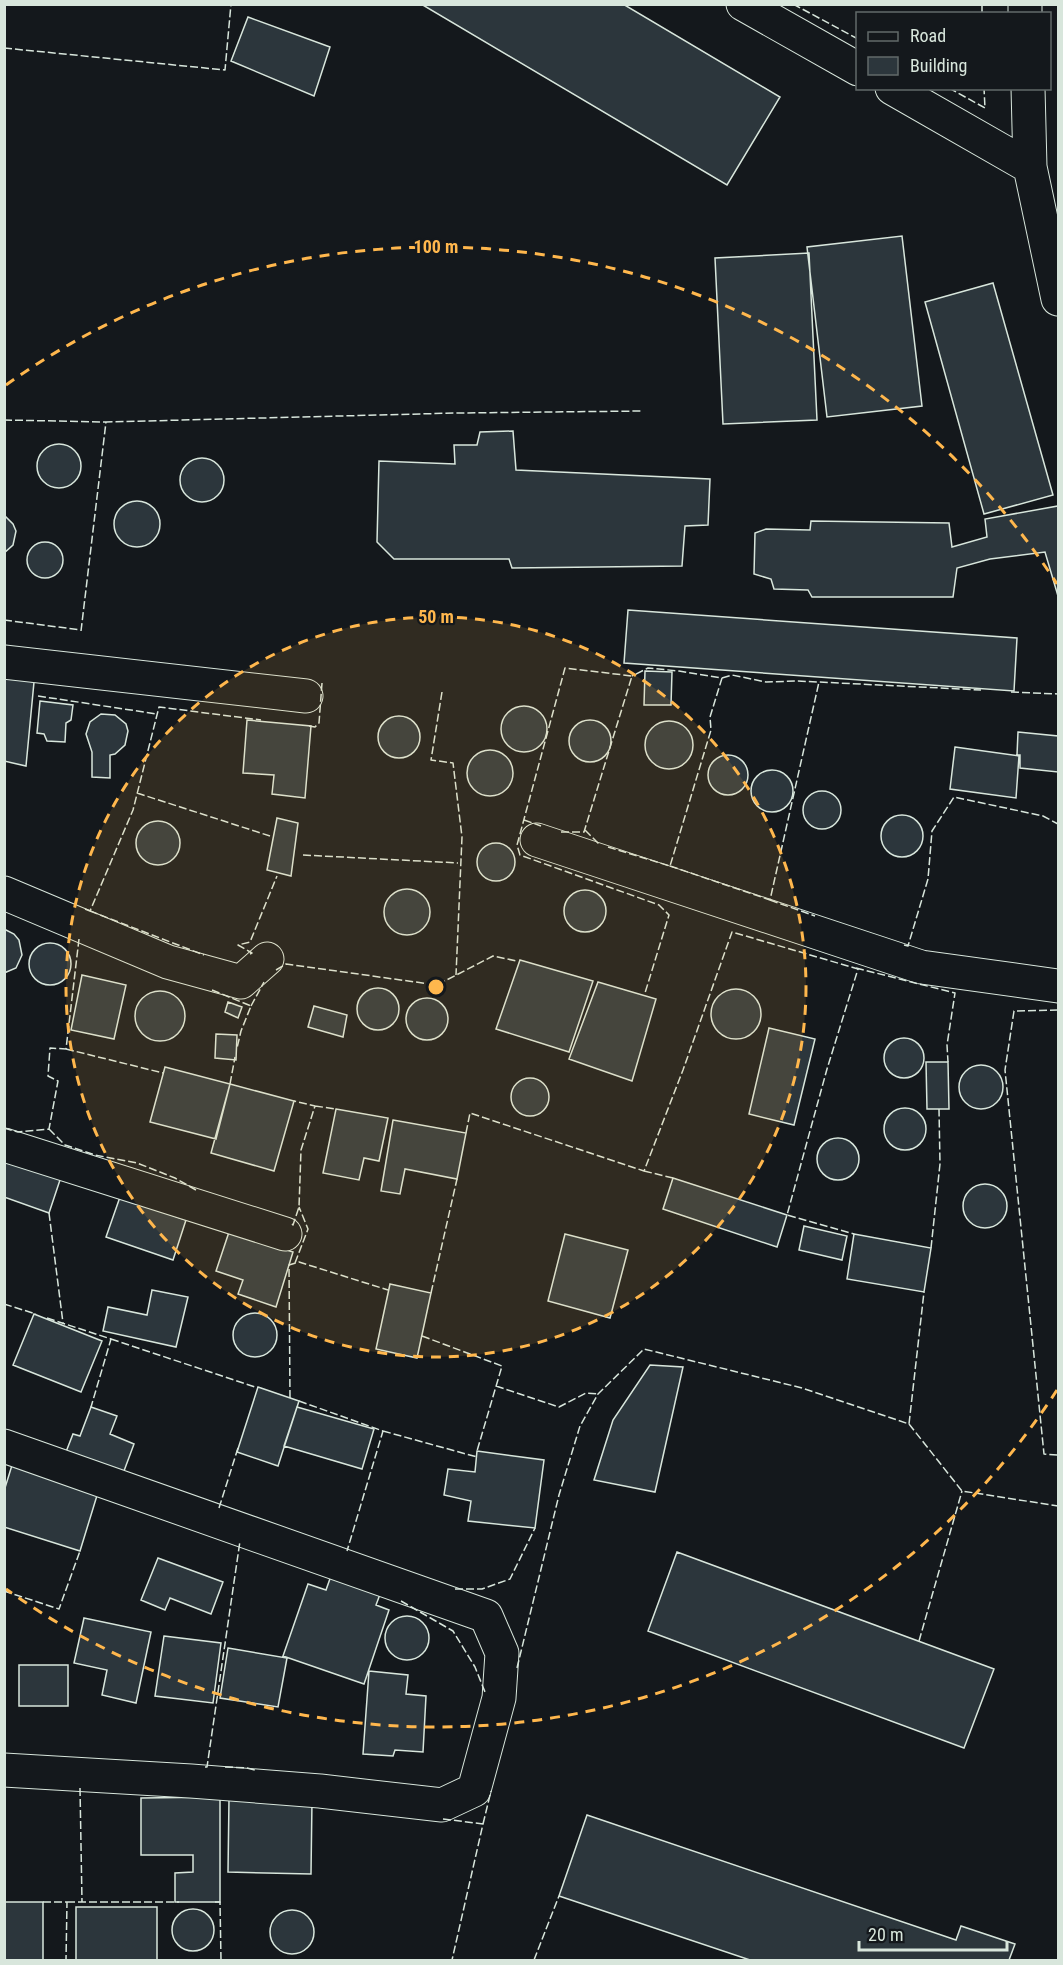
<svg xmlns="http://www.w3.org/2000/svg" width="1063" height="1965" viewBox="0 0 1063 1965" font-family="'Roboto Condensed',sans-serif">
	<style>
		.building { fill: #2c363c; stroke: #d8e6dc; stroke-width: 1.5 }
		.lines { fill: none; stroke-linecap: round; stroke-linejoin: round }
		.street-casing { stroke: #d8e6dc; stroke-width: 35 }
		.street { stroke: #14181c; stroke-width: 33 }
		.fence { stroke: #d8e6dc; stroke-width: 1.5; stroke-dasharray: 8 3; stroke-linecap: butt }
		.ring { fill: none; stroke: #ffb74d; stroke-width: 3; stroke-dasharray: 10 8 }
		.centre { fill: #ffb74d; stroke: #14181c; stroke-width: 3 }
		.ring-label { font-size: 18px; text-anchor: middle; font-weight: bold; fill: #ffb74d; stroke: #14181c; stroke-width: 4.5; stroke-linejoin: round; paint-order: stroke }
	</style>
	<rect width="100%" height="100%" fill="#14181c"/>
	<path class="building" d="M 421,4 L 623,4 L 780,97 L 727,185 Z
		M 248,17 L 330,47 L 314,96 L 231,61 Z
		M 902,236 L 922,406 L 827,417 L 807,247 Z
		M 809,253 L 817,420 L 723,424 L 715,258 Z
		M 993,283 L 1053,495 L 984,514 L 925,302 Z
		M 513,431 L 516,470 L 710,479 L 708,525 L 685,526 L 682,566 L 512,568 L 509,559 L 394,559 L 377,542 L 379,461 L 455,464 L 454,445 L 477,445 L 480,432 Z
		M37 466a22 22 0 1 1 44 0a22 22 0 1 1-44 0Z
		M180 480a22 22 0 1 1 44 0a22 22 0 1 1-44 0Z
		M114 524a23 23 0 1 1 46 0a23 23 0 1 1-46 0Z
		M 1058,506 L 1058,596 L 1045,552 L 990,559 L 957,568 L 953,597 L 812,597 L 808,590 L 774,589 L 771,579 L 754,574 L 755,533 L 766,529 L 810,530 L 811,521 L 949,523 L 952,547 L 987,537 L 985,519 Z
		M 4,515 L 13,524 L 16,531 L 13,545 L 4,553 Z
		M27 560a18 18 0 1 1 36 0a18 18 0 1 1-36 0Z
		M 628,610 L 1017,638 L 1014,691 L 624,663 Z
		M 645,671 L 672,672 L 671,705 L 644,705 Z
		M 4,676 L 34,682 L 26,766 L 4,761 Z
		M 40,701 L 73,705 L 71,720 L 66,723 L 65,742 L 47,741 L 44,734 L 37,733 Z
		M501 729a23 23 0 1 1 46 0a23 23 0 1 1-46 0Z
		M 101,714 L 115,715 L 126,724 L 128,731 L 125,745 L 115,754 L 110,755 L 110,778 L 92,777 L 92,752 L 86,734 L 90,722 Z
		M378 737a21 21 0 1 1 42 0a21 21 0 1 1-42 0Z
		M569 741a21 21 0 1 1 42 0a21 21 0 1 1-42 0Z
		M 247,720 L 311,726 L 305,798 L 272,794 L 274,775 L 243,773 Z
		M645 745a24 24 0 1 1 48 0a24 24 0 1 1-48 0Z
		M 1018,732 L 1058,736 L 1058,772 L 1020,768 L 1020,755 L 1017,755 Z
		M 955,747 L 1019,756 L 1016,798 L 950,789 Z
		M467 773a23 23 0 1 1 46 0a23 23 0 1 1-46 0Z
		M708 775a20 20 0 1 1 40 0a20 20 0 1 1-40 0Z
		M751 791a21 21 0 1 1 42 0a21 21 0 1 1-42 0Z
		M803 810a19 19 0 1 1 38 0a19 19 0 1 1-38 0Z
		M881 836a21 21 0 1 1 42 0a21 21 0 1 1-42 0Z
		M 277,818 L 298,823 L 291,876 L 267,870 Z
		M136 843a22 22 0 1 1 44 0a22 22 0 1 1-44 0Z
		M477 862a19 19 0 1 1 38 0a19 19 0 1 1-38 0Z
		M384 912a23 23 0 1 1 46 0a23 23 0 1 1-46 0Z
		M564 911a21 21 0 1 1 42 0a21 21 0 1 1-42 0Z
		M 4,929 L 14,934 L 19,940 L 22,955 L 16,968 L 4,973 Z
		M29 964a21 21 0 1 1 42 0a21 21 0 1 1-42 0Z
		M 520,960 L 593,981 L 569,1052 L 496,1029 Z
		M 82,975 L 126,985 L 114,1039 L 71,1030 Z
		M 598,982 L 656,999 L 632,1081 L 569,1059 Z
		M357 1009a21 21 0 1 1 42 0a21 21 0 1 1-42 0Z
		M711 1014a25 25 0 1 1 50 0a25 25 0 1 1-50 0Z
		M135 1016a25 25 0 1 1 50 0a25 25 0 1 1-50 0Z
		M406 1019a21 21 0 1 1 42 0a21 21 0 1 1-42 0Z
		M 228,1002 L 242,1007 L 238,1018 L 225,1012 Z
		M 314,1006 L 347,1015 L 343,1037 L 308,1027 Z
		M 769,1028 L 815,1039 L 794,1125 L 749,1114 Z
		M 216,1034 L 237,1035 L 236,1060 L 215,1058 Z
		M884 1058a20 20 0 1 1 40 0a20 20 0 1 1-40 0Z
		M 926,1062 L 948,1062 L 949,1109 L 927,1109 Z
		M959 1087a22 22 0 1 1 44 0a22 22 0 1 1-44 0Z
		M 165,1067 L 230,1084 L 216,1139 L 150,1122 Z
		M511 1097a19 19 0 1 1 38 0a19 19 0 1 1-38 0Z
		M 230,1084 L 294,1101 L 274,1171 L 211,1153 Z
		M884 1129a21 21 0 1 1 42 0a21 21 0 1 1-42 0Z
		M 336,1109 L 388,1118 L 379,1161 L 364,1158 L 359,1180 L 323,1173 Z
		M 393,1120 L 466,1133 L 457,1179 L 405,1169 L 400,1194 L 381,1191 Z
		M817 1159a21 21 0 1 1 42 0a21 21 0 1 1-42 0Z
		M 8,1158 L 61,1177 L 49,1213 L 4,1197 L 4,1167 Z
		M 673,1178 L 787,1215 L 777,1247 L 663,1209 Z
		M963 1206a22 22 0 1 1 44 0a22 22 0 1 1-44 0Z
		M 120,1197 L 186,1220 L 173,1260 L 106,1237 Z
		M 804,1226 L 847,1236 L 842,1260 L 799,1250 Z
		M 229,1232 L 293,1252 L 276,1307 L 238,1294 L 243,1280 L 216,1271 Z
		M 565,1234 L 628,1250 L 610,1318 L 548,1301 Z
		M 854,1234 L 931,1248 L 924,1292 L 847,1279 Z
		M 390,1284 L 431,1293 L 417,1358 L 376,1349 Z
		M 152,1290 L 188,1297 L 176,1347 L 103,1331 L 108,1307 L 147,1315 Z
		M233 1335a22 22 0 1 1 44 0a22 22 0 1 1-44 0Z
		M 34,1314 L 102,1341 L 81,1392 L 13,1365 Z
		M 650,1365 L 683,1367 L 655,1492 L 594,1480 L 613,1420 Z
		M 258,1387 L 299,1401 L 278,1466 L 237,1452 Z
		M 91,1407 L 117,1416 L 110,1434 L 134,1444 L 121,1479 L 64,1457 L 73,1434 L 80,1436 Z
		M 297,1407 L 374,1429 L 362,1469 L 284,1446 Z
		M 477,1451 L 544,1460 L 535,1528 L 468,1521 L 471,1501 L 444,1495 L 448,1469 L 475,1472 Z
		M 13,1462 L 99,1489 L 80,1551 L 4,1527 L 4,1491 Z
		M 677,1552 L 994,1669 L 964,1748 L 648,1631 Z
		M 158,1558 L 223,1582 L 211,1614 L 170,1598 L 165,1610 L 141,1600 Z
		M 332,1573 L 382,1589 L 376,1605 L 389,1610 L 364,1684 L 283,1656 L 308,1584 L 326,1590 Z
		M385 1638a22 22 0 1 1 44 0a22 22 0 1 1-44 0Z
		M 84,1618 L 151,1632 L 136,1703 L 102,1695 L 107,1670 L 74,1663 Z
		M 164,1636 L 221,1643 L 213,1703 L 155,1696 Z
		M 228,1648 L 287,1658 L 278,1707 L 220,1698 Z
		M 19,1665 L 68,1665 L 68,1706 L 19,1706 Z
		M 369,1671 L 408,1675 L 406,1694 L 426,1696 L 423,1752 L 395,1750 L 393,1756 L 363,1754 Z
		M 220,1797 L 220,1902 L 175,1902 L 175,1873 L 193,1872 L 193,1855 L 141,1855 L 141,1798 Z
		M 229,1799 L 312,1800 L 311,1874 L 228,1872 Z
		M 587,1815 L 956,1940 L 961,1926 L 1015,1944 L 1009,1960 L 750,1960 L 559,1896 Z
		M 4,1902 L 43,1902 L 43,1960 L 4,1960 Z
		M 76,1907 L 157,1907 L 157,1960 L 76,1960 Z
		M172 1930a21 21 0 1 1 42 0a21 21 0 1 1-42 0Z
		M270 1932a22 22 0 1 1 44 0a22 22 0 1 1-44 0Z"/>
	<g class="lines">
		<defs>
			<path id="street" d="M 743,4 L 858,69
				M 1025,4 L 1025,14
				M 892,88 L 1030,167
				M 1028,88 L 1030,167 L 1058,299
				M 4,662 L 306,696
				M 537,840 L 921,967 L 1058,986
				M 4,893 L 168,962 L 241,982 L 267,959
				M 4,1145 L 285,1234
				M 4,1446 L 486,1616 L 502,1653 L 499,1698 L 474,1790 L 442,1805 L 320,1791 L 191,1781 L 4,1770"/>
		</defs>
		<use href="#street" class="street-casing"/>
		<use href="#street" class="street"/>
		<path class="fence" d="M 793,4 L 858,39
			M 982,4 L 982,14
			M 4,48 L 225,70 L 231,4
			M 949,88 L 985,108 L 984,88
			M 4,420 L 106,422
			M 4,620 L 81,630
			M 81,631 L 106,422 L 457,413 L 643,411
			M 722,678 L 732,675 L 766,682 L 798,681 L 981,690
			M 442,692 L 431,760 L 453,763 L 462,837 L 456,975
			M 1011,692 L 1058,694
			M 38,696 L 157,714
			M 309,726 L 315,727 L 319,723 L 322,683
			M 137,793 L 270,836
			M 524,820 L 541,826
			M 585,830 L 599,844
			M 561,832 L 584,832 L 632,676 L 565,668 L 517,845 L 520,855 L 659,905 L 669,915 L 645,993
			M 608,847 L 670,866 L 711,730 L 710,717 L 722,678 L 679,671 L 648,668 L 632,676
			M 303,855 L 458,863
			M 670,866 L 770,900 L 819,682
			M 770,900 L 815,916
			M 85,909 L 90,911 L 133,810 L 159,707 L 261,720
			M 90,911 L 204,955
			M 904,945 L 908,946 L 928,879 L 932,831 L 954,797 L 1043,816 L 1058,824
			M 250,954 L 252,953 L 238,945 L 250,942 L 277,876
			M 856,968 L 955,993 L 947,1045 L 948,1062
			M 276,970 L 286,964 L 437,985 L 493,956 L 517,961
			M 212,990 L 251,1006 L 241,1031 L 237,1048
			M 251,1006 L 264,982
			M 1058,1010 L 1014,1011 L 1005,1070 L 1044,1454 L 1058,1455
			M 66,1049 L 163,1073
			M 230,1084 L 235,1057
			M 315,1106 L 336,1109
			M 4,1128 L 18,1132 L 49,1129 L 58,1081 L 48,1076 L 50,1048 L 66,1049 L 79,939
			M 49,1129 L 65,1145 L 95,1155 L 137,1163 L 175,1178 L 196,1190
			M 466,1133 L 470,1113 L 644,1171 L 683,1070 L 732,932 L 858,969 L 827,1069 L 787,1215 L 854,1234
			M 644,1171 L 673,1178
			M 49,1213 L 63,1323
			M 292,1224 L 293,1225 L 299,1207 L 301,1150 L 315,1106 L 294,1101
			M 931,1248 L 940,1164 L 939,1109
			M 295,1263 L 308,1229 L 299,1207
			M 431,1293 L 457,1179
			M 4,1304 L 36,1314
			M 47,1318 L 111,1339 L 91,1407
			M 422,1336 L 502,1366 L 477,1451
			M 111,1339 L 258,1388
			M 496,1386 L 559,1407 L 586,1393 L 598,1394
			M 290,1398 L 289,1265 L 299,1262 L 388,1290
			M 299,1401 L 383,1431 L 347,1551
			M 909,1424 L 962,1491 L 1058,1506
			M 383,1431 L 477,1457
			M 219,1508 L 238,1448
			M 455,1589 L 482,1589 L 510,1579 L 535,1528
			M 4,1591 L 59,1609 L 80,1551
			M 401,1601 L 453,1631 L 475,1667 L 485,1692
			M 919,1641 L 962,1491
			M 517,1668 L 559,1495 L 580,1426 L 598,1394 L 644,1349 L 802,1388 L 909,1424 L 924,1292
			M 205,1767 L 207,1767 L 240,1541
			M 225,1767 L 247,1768 L 255,1770
			M 80,1788 L 82,1902
			M 443,1819 L 483,1824 L 452,1960
			M 483,1824 L 491,1791
			M 43,1902 L 67,1902 L 66,1960
			M 67,1902 L 179,1902
			M 215,1902 L 220,1902 L 221,1960
			M 534,1960 L 559,1896"/>
	</g>
	<circle cx="436" cy="987" r="370" fill="#ffb74d" fill-opacity=".12"/>
	<g class="ring">
		<circle cx="436" cy="987" r="370"/>
		<path d="M1057 1390A740 740 0 0 1 6 1589M6 385A740 740 0 0 1 1057 584"/>
	</g>
	<circle cx="436" cy="987" r="9" class="centre"/>
	<g class="ring-label">
		<text x="436" y="253">100 m</text>
		<text x="436" y="623">50 m</text>
	</g>
	<rect width="1063" height="1965" fill="none" stroke="#d8e6dc" stroke-width="12"/>
	<rect x="856" y="12" width="195" height="78" fill="#14181c" stroke="#626a69" stroke-width="1.5"/>
	<rect x="868" y="32" width="30" height="9" fill="#14181c" stroke="#626a69" stroke-width="1.5"/>
	<text x="910" y="42" font-size="18" fill="#d8e6dc">Road</text>
	<rect x="868" y="57" width="30" height="18" fill="#2c363c" stroke="#626a69" stroke-width="1.5"/>
	<text x="910" y="72" font-size="18" fill="#d8e6dc">Building</text>
	<path d="M859 1941v9h148v-9" fill="none" stroke="#d8e6dc" stroke-width="3"/>
	<text x="868" y="1941" font-size="18" fill="#d8e6dc" stroke="#14181c" stroke-width="4.5" paint-order="stroke">20 m</text>
</svg>
